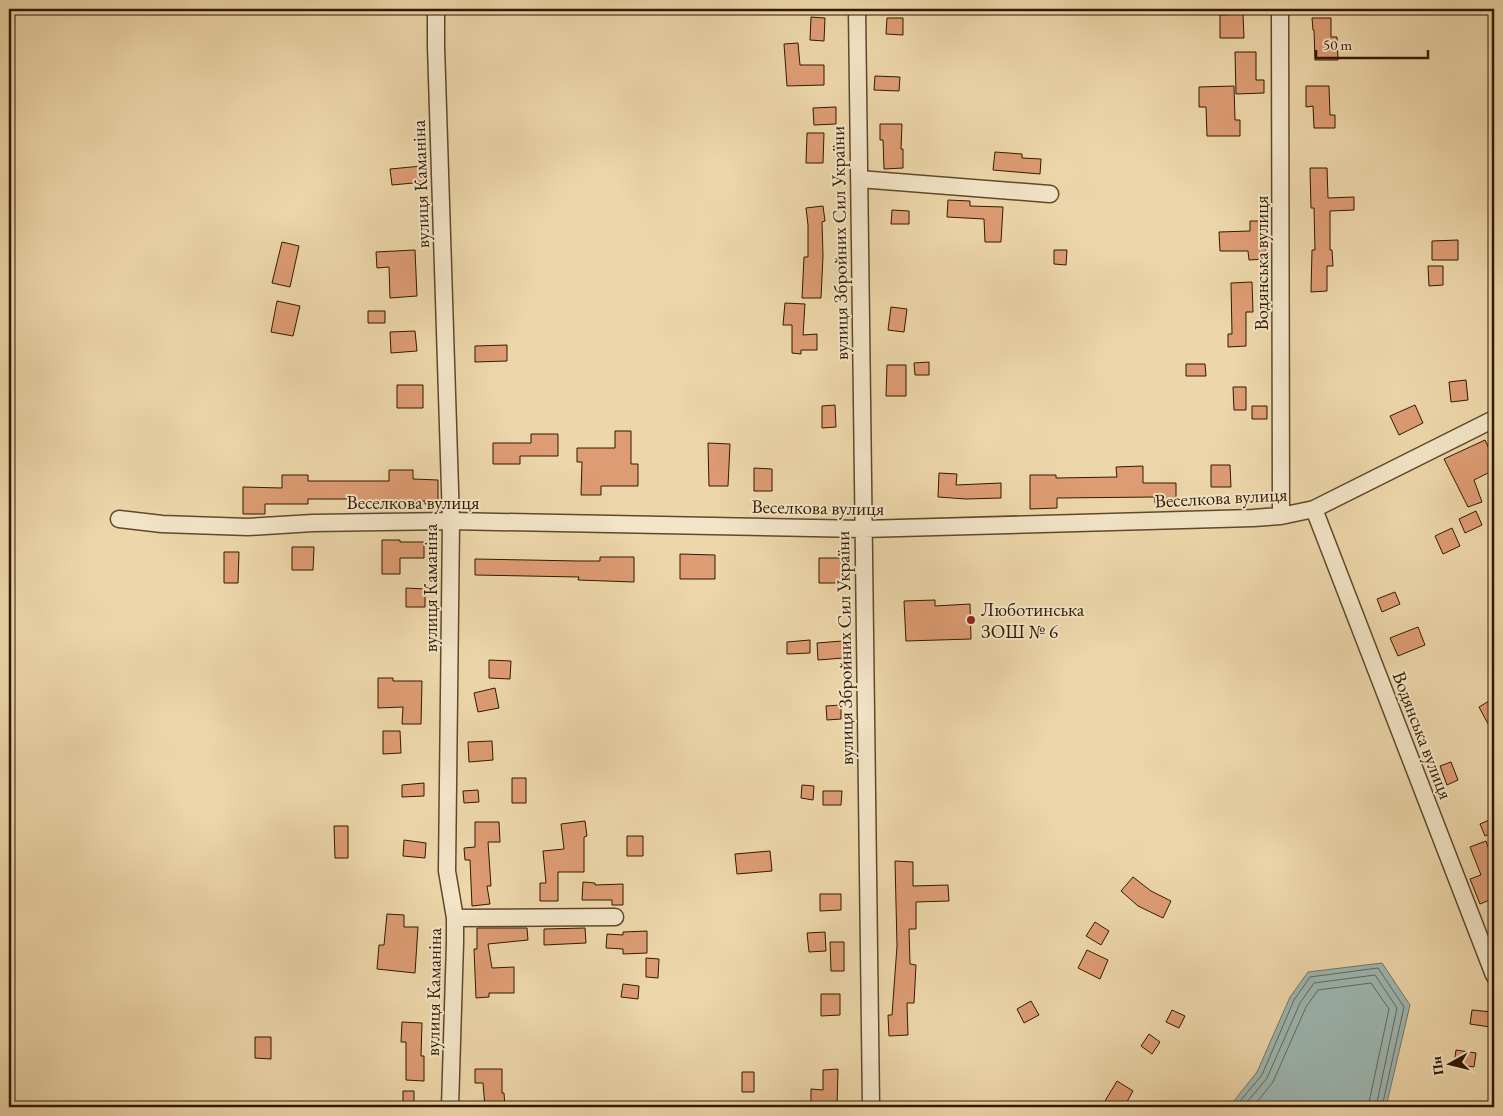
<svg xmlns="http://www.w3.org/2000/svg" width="1503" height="1116" viewBox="0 0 1503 1116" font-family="'EB Garamond',serif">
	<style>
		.water { fill: #9db7b3; stroke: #72786b }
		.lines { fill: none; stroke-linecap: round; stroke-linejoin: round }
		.shore { stroke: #67685a; stroke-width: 1 }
		.building { fill: #de9c74; stroke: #311900 }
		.street-casing { stroke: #60482a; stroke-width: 19 }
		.street { stroke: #f3e5c8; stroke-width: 16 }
		.poi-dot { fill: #8f2418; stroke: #f3e5c8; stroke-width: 2 }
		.labels { text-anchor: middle; stroke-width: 4; stroke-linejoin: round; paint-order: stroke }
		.street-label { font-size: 19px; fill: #311900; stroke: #f3e5c8 }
		.poi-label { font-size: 19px; fill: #311900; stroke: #f3e5c8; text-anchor: start }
	</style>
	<rect width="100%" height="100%" fill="#edd7aa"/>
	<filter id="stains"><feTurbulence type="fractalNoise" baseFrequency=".004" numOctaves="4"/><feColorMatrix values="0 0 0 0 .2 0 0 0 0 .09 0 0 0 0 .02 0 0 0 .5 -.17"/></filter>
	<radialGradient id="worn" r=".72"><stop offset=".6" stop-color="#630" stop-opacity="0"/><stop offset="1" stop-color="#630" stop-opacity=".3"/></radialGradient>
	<path class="water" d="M 1382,963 L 1410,1005 L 1386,1107 L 1229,1107 L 1257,1072 L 1290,997 L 1308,972 Z"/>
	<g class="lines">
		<path class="shore" d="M 1235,1107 L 1262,1075 L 1294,1000 L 1310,977 L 1378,968 L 1404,1007 L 1382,1107
			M 1243,1107 L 1267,1078 L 1300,1003 L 1314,983 L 1375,975 L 1397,1008 L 1376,1107
			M 1253,1107 L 1273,1082 L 1306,1007 L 1318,990 L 1371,983 L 1389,1009 L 1368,1107"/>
	</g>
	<path class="building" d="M 1243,14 L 1244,38 L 1220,38 L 1220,15 Z
		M 811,17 L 825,18 L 824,41 L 810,40 Z
		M 887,18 L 903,18 L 903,35 L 886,34 Z
		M 1312,18 L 1331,18 L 1331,37 L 1337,37 L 1338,60 L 1315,60 L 1314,30 L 1313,30 Z
		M 798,43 L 800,65 L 824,65 L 824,85 L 787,86 L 784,44 Z
		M 1235,52 L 1256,52 L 1256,80 L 1264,80 L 1264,93 L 1236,94 Z
		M 875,76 L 900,77 L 899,91 L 874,90 Z
		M 1234,86 L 1235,120 L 1240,120 L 1240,136 L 1207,136 L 1206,107 L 1199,107 L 1199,87 Z
		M 1306,86 L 1329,86 L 1330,115 L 1335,115 L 1335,128 L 1314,128 L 1313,106 L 1306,107 Z
		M 836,107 L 836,124 L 814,125 L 813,108 Z
		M 880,124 L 902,124 L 901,149 L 903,149 L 903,168 L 884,169 L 883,140 L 880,140 Z
		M 807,133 L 824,133 L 823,163 L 806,163 Z
		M 995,152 L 1022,154 L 1022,158 L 1041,159 L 1040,174 L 993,170 Z
		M 422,166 L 424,182 L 392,185 L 390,169 Z
		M 1310,168 L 1327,168 L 1328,198 L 1354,197 L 1354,210 L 1330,211 L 1330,250 L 1332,250 L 1333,266 L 1327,266 L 1327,291 L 1311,292 L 1312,250 L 1315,250 L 1314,208 L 1311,208 Z
		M 948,200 L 970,201 L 970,206 L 1003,207 L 1001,242 L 985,242 L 984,219 L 947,217 Z
		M 823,206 L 825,221 L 822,222 L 823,256 L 821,298 L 802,298 L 804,257 L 808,257 L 808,225 L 806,208 Z
		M 892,210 L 909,211 L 909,224 L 891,224 Z
		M 1250,221 L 1266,221 L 1266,259 L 1249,260 L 1248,251 L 1220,251 L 1219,232 L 1250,231 Z
		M 1458,240 L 1458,260 L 1432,260 L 1432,241 Z
		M 282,242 L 299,246 L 290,287 L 272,283 Z
		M 415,250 L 417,296 L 390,298 L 389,267 L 377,268 L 376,252 Z
		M 1054,250 L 1067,250 L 1066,265 L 1054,264 Z
		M 1428,266 L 1443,266 L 1443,285 L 1429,286 Z
		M 1252,282 L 1253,312 L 1246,312 L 1246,346 L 1228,347 L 1228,334 L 1232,334 L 1231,283 Z
		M 277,301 L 300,306 L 293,336 L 271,332 Z
		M 785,303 L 805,304 L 803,335 L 817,334 L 817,350 L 801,350 L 801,354 L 792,353 L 792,325 L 783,325 Z
		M 891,307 L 907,309 L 904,332 L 888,330 Z
		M 368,311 L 385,311 L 385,323 L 368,323 Z
		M 415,331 L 417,351 L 391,353 L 390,332 Z
		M 507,345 L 507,361 L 475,362 L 475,346 Z
		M 929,362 L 929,375 L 915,375 L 914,363 Z
		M 1186,364 L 1205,364 L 1206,376 L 1186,376 Z
		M 887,365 L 906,365 L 906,396 L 886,396 Z
		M 1466,380 L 1468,400 L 1451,402 L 1449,382 Z
		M 397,385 L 423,385 L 423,408 L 397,408 Z
		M 1233,387 L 1246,387 L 1246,410 L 1234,410 Z
		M 835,405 L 836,427 L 822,428 L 822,406 Z
		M 1415,405 L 1423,423 L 1399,435 L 1390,416 Z
		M 1252,406 L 1267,406 L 1267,419 L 1252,419 Z
		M 615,431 L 631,431 L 631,464 L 638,464 L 638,486 L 601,486 L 601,495 L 581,495 L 582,462 L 577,462 L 577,448 L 615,448 Z
		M 531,434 L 558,434 L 558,456 L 520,456 L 520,464 L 493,464 L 493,443 L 531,443 Z
		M 1485,440 L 1494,459 L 1494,470 L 1474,480 L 1482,502 L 1468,507 L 1444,459 Z
		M 708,443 L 730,444 L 728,486 L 709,486 Z
		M 1211,465 L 1230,465 L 1231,487 L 1211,487 Z
		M 1143,466 L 1143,483 L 1176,483 L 1176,503 L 1155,503 L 1155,497 L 1057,498 L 1057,508 L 1030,509 L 1030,475 L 1056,475 L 1056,478 L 1117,477 L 1116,467 Z
		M 754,468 L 772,469 L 772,491 L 754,491 Z
		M 389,470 L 413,470 L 413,479 L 438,480 L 438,504 L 425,504 L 425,501 L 368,501 L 368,503 L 355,503 L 355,499 L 308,499 L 308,504 L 265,504 L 265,514 L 243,514 L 243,487 L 282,488 L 282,475 L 308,475 L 308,481 L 389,481 Z
		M 939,473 L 957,474 L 956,485 L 1001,483 L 1001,498 L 966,499 L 938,497 Z
		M 1476,511 L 1482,525 L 1465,533 L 1459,519 Z
		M 1452,528 L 1460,546 L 1443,554 L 1435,536 Z
		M 382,540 L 400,540 L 400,542 L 424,542 L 424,558 L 400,558 L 400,574 L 382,574 Z
		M 292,547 L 314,547 L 313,570 L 292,570 Z
		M 224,552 L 239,552 L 238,583 L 224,583 Z
		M 680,554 L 715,555 L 715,579 L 680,579 Z
		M 600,557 L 634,557 L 634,582 L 578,580 L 579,577 L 475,575 L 475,559 L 579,561 L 600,561 Z
		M 819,558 L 843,558 L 842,583 L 819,583 Z
		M 406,588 L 425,589 L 425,607 L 406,607 Z
		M 1395,592 L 1400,604 L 1382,612 L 1377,599 Z
		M 935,600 L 935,606 L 970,604 L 971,639 L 906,641 L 904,601 Z
		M 1418,627 L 1425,645 L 1398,656 L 1390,638 Z
		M 810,640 L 810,653 L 787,654 L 787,642 Z
		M 842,641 L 843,658 L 818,660 L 817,643 Z
		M 489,660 L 511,661 L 510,679 L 489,678 Z
		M 378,678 L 393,678 L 393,681 L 422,681 L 421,724 L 402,724 L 403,707 L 378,708 Z
		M 495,688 L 499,708 L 478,712 L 474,693 Z
		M 1494,698 L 1494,735 L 1479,707 Z
		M 841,705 L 841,719 L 827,720 L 826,706 Z
		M 383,731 L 400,731 L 401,753 L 383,754 Z
		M 492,741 L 493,760 L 469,762 L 468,742 Z
		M 1451,762 L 1458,780 L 1447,785 L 1440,766 Z
		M 512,778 L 526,778 L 526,803 L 512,803 Z
		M 424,783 L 424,796 L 402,797 L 402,785 Z
		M 802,785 L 814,786 L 813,800 L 801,798 Z
		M 478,790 L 479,802 L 464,803 L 463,791 Z
		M 823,791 L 842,791 L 841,805 L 823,805 Z
		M 1494,818 L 1494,832 L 1485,836 L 1480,824 Z
		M 585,821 L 587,836 L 584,837 L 584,872 L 558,872 L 558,901 L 540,901 L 540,883 L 546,883 L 543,851 L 564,849 L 561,824 Z
		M 475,822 L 499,822 L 500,842 L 488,842 L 491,886 L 487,886 L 490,904 L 472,906 L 470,860 L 465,860 L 464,848 L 475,847 Z
		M 334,826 L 348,826 L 348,858 L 335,858 Z
		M 627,836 L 643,836 L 643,856 L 627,856 Z
		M 404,840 L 426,843 L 425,858 L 403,856 Z
		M 1486,841 L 1494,864 L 1494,898 L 1480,904 L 1470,879 L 1481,875 L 1470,847 Z
		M 770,851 L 772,871 L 737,874 L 735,854 Z
		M 895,861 L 913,862 L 913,886 L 948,885 L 949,901 L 916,902 L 916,929 L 909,929 L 910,964 L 916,965 L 914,1003 L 907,1003 L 908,1035 L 889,1036 L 888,1015 L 892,1015 L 897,946 Z
		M 1133,877 L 1151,891 L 1171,901 L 1163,918 L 1138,906 L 1121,891 Z
		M 583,882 L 595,883 L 595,885 L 623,884 L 623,905 L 612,905 L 612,900 L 582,900 Z
		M 820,894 L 841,894 L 841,910 L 820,911 Z
		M 387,914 L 404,915 L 404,927 L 418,927 L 415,973 L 377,969 L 379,945 L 384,945 Z
		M 1095,922 L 1109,931 L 1101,945 L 1086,936 Z
		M 477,928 L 527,928 L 528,940 L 488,944 L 492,968 L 514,967 L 514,993 L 489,993 L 489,997 L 476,998 L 474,949 L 477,949 Z
		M 585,928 L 586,943 L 544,945 L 544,929 Z
		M 647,931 L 647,953 L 623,954 L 623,949 L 606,948 L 607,934 L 623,935 L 623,932 Z
		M 825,932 L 826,951 L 809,952 L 807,933 Z
		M 830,942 L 844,942 L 844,971 L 831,971 Z
		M 1087,950 L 1108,960 L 1100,979 L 1078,968 Z
		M 646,958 L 659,959 L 658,978 L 646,977 Z
		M 623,984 L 639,986 L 638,999 L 621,997 Z
		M 821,994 L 840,994 L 840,1015 L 821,1016 Z
		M 1031,1001 L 1039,1015 L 1024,1023 L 1017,1009 Z
		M 1172,1010 L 1185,1016 L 1179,1028 L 1166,1022 Z
		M 1472,1010 L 1492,1012 L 1490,1027 L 1470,1024 Z
		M 402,1022 L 422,1023 L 421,1056 L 424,1056 L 424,1081 L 406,1080 L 406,1042 L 401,1042 Z
		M 1149,1034 L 1160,1042 L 1152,1054 L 1141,1046 Z
		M 255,1037 L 271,1037 L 271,1059 L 255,1058 Z
		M 1456,1050 L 1476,1053 L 1474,1067 L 1454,1064 Z
		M 475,1069 L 502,1069 L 502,1093 L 504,1093 L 505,1107 L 485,1107 L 483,1083 L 475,1083 Z
		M 838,1069 L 837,1107 L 811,1107 L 811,1089 L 823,1090 L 823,1070 Z
		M 742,1072 L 754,1072 L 754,1092 L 742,1092 Z
		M 1117,1081 L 1133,1091 L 1124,1107 L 1115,1107 L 1105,1101 Z
		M 403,1091 L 414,1091 L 414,1107 L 403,1107 Z"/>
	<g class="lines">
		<defs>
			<path id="street" d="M 436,9 L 436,46 L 451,521 L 447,871 L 455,918 L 455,942 L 450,1107
				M 857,9 L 871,1107
				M 1280,9 L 1281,516
				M 859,179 L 1050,194
				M 1314,509 L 1494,975
				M 119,519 L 162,524 L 248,527 L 313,523 L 451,521 L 863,529 L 1253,518 L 1281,516 L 1314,509 L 1494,419
				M 455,918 L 615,917"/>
		</defs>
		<use href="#street" class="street-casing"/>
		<use href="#street" class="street"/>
	</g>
	<circle class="poi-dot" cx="971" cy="620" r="5"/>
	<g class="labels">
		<g class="street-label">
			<text transform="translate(420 184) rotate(-92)" y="7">вулиця Каманіна</text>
			<text transform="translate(839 243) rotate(-91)" y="7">вулиця Збройних Сил України</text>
			<text transform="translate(1261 263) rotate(-90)" y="7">Водянська вулиця</text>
			<text transform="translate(1221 497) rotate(-3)" y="7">Веселкова вулиця</text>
			<text x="413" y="509">Веселкова вулиця</text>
			<text transform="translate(818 507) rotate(1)" y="7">Веселкова вулиця</text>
			<text transform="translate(430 588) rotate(-90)" y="7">вулиця Каманіна</text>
			<text transform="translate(844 648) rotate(-91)" y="7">вулиця Збройних Сил України</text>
			<text transform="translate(1423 735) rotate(69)" y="7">Водянська вулиця</text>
			<text transform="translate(433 992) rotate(-89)" y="7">вулиця Каманіна</text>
		</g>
		<g class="poi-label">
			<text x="981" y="616">Люботинська<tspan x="981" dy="22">ЗОШ № 6</tspan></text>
		</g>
	</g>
	<rect width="1503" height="1116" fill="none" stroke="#edd7aa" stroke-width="30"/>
	<rect x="10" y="10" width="1483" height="1096" fill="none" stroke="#311900" stroke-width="2.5"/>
	<rect x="15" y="15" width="1473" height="1086" fill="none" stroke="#311900"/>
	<g transform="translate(1450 1064) rotate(262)" stroke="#f3e5c8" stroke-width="4" paint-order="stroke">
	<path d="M0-4L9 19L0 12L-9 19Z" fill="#311900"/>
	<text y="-8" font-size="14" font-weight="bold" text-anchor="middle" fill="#311900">Пн</text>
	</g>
	<path d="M1316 50v8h112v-8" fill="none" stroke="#311900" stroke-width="2.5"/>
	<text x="1323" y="50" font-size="15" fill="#311900" stroke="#f3e5c8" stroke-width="4" paint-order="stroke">50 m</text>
	<rect width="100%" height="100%" filter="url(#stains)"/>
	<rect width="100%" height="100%" fill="url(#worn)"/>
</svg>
